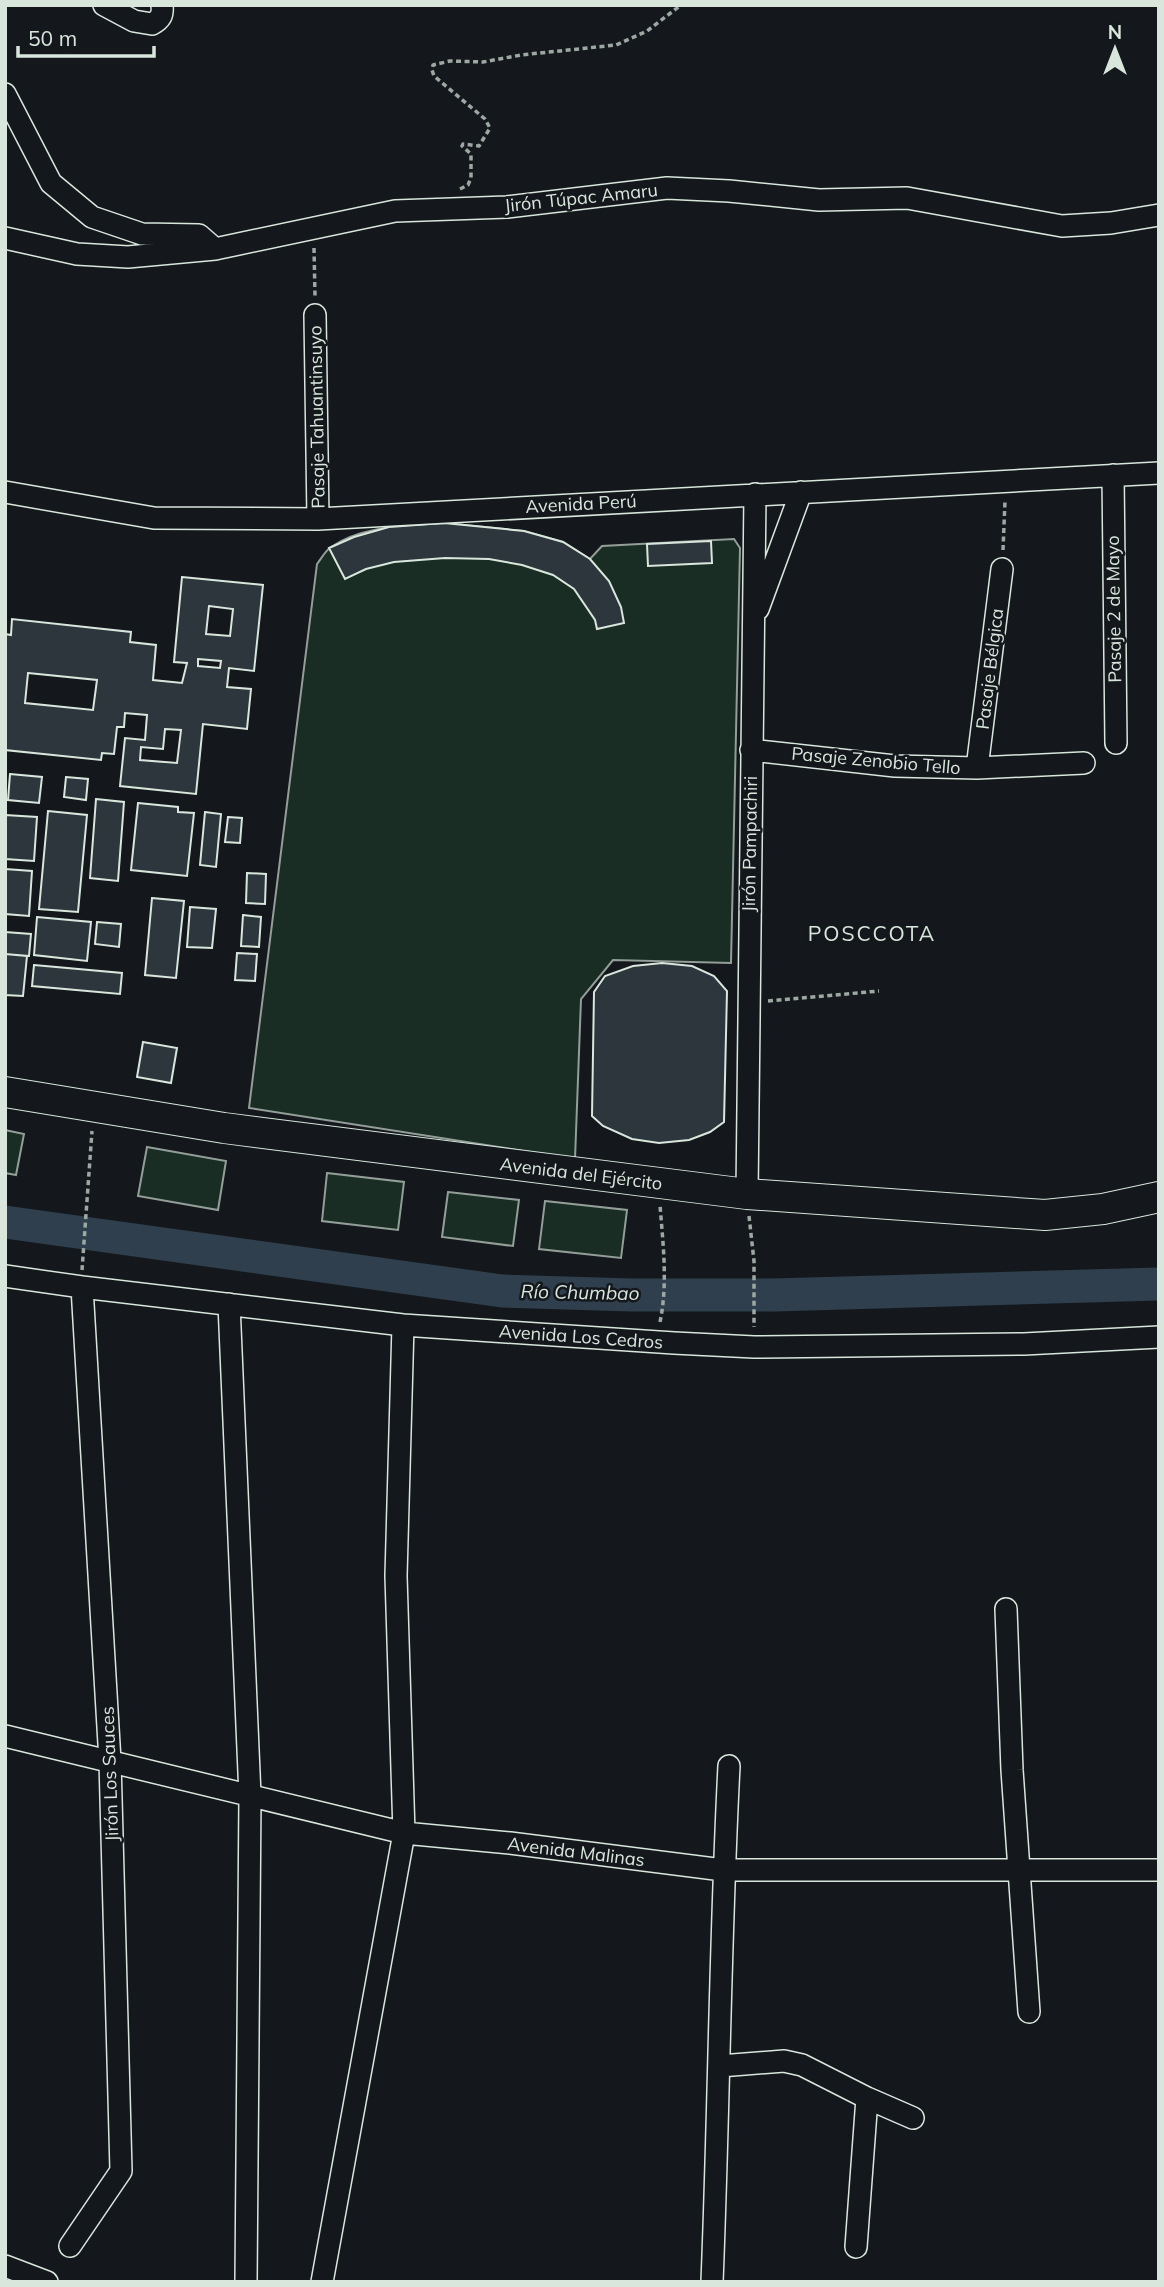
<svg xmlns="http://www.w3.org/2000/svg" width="1164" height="2287" viewBox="0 0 1164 2287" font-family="Mulish,sans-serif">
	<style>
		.green { fill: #1a2d24; stroke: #939e99; stroke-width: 2 }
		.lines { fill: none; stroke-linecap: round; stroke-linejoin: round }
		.river { stroke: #2f3f4d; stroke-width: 33 }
		.building { fill: #2c363c; stroke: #d8e6dc; stroke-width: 2; fill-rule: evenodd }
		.minor-casing { stroke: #d8e6dc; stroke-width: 24 }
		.highway-casing { stroke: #d8e6dc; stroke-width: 32 }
		.path { stroke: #9da8a2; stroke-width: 3.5; stroke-dasharray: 5 3.5; stroke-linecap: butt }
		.minor { stroke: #14181c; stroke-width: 21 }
		.highway { stroke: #14181c; stroke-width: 30 }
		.labels { text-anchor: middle; stroke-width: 5; stroke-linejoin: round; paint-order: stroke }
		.street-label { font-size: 18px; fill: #d8e6dc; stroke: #14181c }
		.water-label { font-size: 19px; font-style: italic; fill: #d8e6dc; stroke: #14181c }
		.quarter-label { font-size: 21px; letter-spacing: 2px; fill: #d8e6dc; stroke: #14181c }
	</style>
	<rect width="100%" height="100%" fill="#14181c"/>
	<path class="green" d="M 444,523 L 524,531 L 563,542 L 590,559 L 602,546 L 734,539 L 740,548 L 731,963 L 613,960 L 581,999 L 575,1159 L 249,1108 L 317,564 C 321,559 325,551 331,547 C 363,525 407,526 444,523 Z
		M 5,1130 L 24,1134 L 16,1175 L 5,1173 Z
		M 147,1147 L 226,1161 L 218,1210 L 138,1196 Z
		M 327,1173 L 404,1182 L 398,1230 L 322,1221 Z
		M 448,1192 L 519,1200 L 513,1246 L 442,1237 Z
		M 545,1201 L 627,1210 L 621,1258 L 539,1249 Z"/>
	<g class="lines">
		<path class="river" d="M 5,1222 L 502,1291 L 632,1295 L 774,1295 L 1159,1284"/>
	</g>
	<path class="building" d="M 444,523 L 524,531 L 563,542 L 590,559 L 609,581 L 621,607 L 624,623 L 597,629 L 595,620 L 574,589 L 553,575 L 522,565 L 489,559 L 445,558 L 394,562 L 366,569 L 345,579 L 329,548 L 354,537 L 389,527 Z
		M 711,541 L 712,563 L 648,566 L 647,544 Z
		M 182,577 L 263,585 L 254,671 L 229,668 L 227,687 L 251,689 L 247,729 L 203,724 L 196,794 L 120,786 L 125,738 L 145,740 L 147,715 L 125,713 L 124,727 L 117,727 L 114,754 L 102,753 L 101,760 L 5,750 L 5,634 L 11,635 L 12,619 L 131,632 L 130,642 L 156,645 L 153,680 L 182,683 L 187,663 L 174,662 ZM 209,606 L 233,609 L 230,636 L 206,634 ZM 198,659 L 221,661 L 220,668 L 198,666 ZM 28,673 L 97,680 L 93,710 L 25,703 ZM 165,729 L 181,730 L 177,763 L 140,760 L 141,747 L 163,749 Z
		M 10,774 L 42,777 L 39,803 L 8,800 Z
		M 66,777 L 88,779 L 86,800 L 64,797 Z
		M 96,799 L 124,802 L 118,881 L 90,878 Z
		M 138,803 L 178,807 L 178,812 L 194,813 L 187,876 L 131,870 Z
		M 48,811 L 87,815 L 78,912 L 39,909 Z
		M 205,812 L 221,814 L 216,867 L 200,865 Z
		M 5,815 L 37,817 L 34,861 L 5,859 Z
		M 228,817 L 242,818 L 240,843 L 225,842 Z
		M 5,869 L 32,871 L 29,916 L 5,914 Z
		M 247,873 L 266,874 L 265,904 L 246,903 Z
		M 152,898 L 184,901 L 176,978 L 145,975 Z
		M 190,907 L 216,909 L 212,948 L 187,947 Z
		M 243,915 L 261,917 L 259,947 L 241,946 Z
		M 37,917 L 91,922 L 87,961 L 34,955 Z
		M 97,922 L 121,924 L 119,947 L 95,944 Z
		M 5,932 L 31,934 L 29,956 L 5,954 Z
		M 237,953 L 257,954 L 255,981 L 235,980 Z
		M 5,954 L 27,956 L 23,996 L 5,995 Z
		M 662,963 L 692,966 L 714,976 L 727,991 L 724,1122 L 710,1132 L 689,1140 L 659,1143 L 632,1139 L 603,1126 L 592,1116 L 594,992 L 605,976 L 633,966 Z
		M 34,965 L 122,973 L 120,994 L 32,986 Z
		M 143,1042 L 177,1048 L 171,1083 L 137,1077 Z"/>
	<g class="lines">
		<defs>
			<path id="minor" d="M 104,5 L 134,21 L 152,24 C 161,19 163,15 162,5
				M 5,94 L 51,183 L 92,217 L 142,234 L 199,235 L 215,249
				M 5,238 L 77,254 L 128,257 L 215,249 L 395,211 L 507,207 L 667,188 L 729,191 L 819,200 L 907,198 L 1062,226 L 1111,223 L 1159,215
				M 315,315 L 318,519
				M 1113,475 L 1116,743
				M 5,492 L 154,518 L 318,519 L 1159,473
				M 758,609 L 801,492
				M 751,750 L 895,766 L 977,768 L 1084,763
				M 977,768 L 1002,569
				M 747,1194 L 755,494
				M 5,1276 L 82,1287 L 403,1325 L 674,1343 L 754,1347 L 1024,1344 L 1159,1337
				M 229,1304 L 250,1796 L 246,2282
				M 1006,1609 L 1012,1770 L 1029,2012
				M 5,1736 L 404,1833 L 510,1843 L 723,1870 L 1159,1870
				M 720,2066 L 784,2061 L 802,2065 L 867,2098 L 913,2118
				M 70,2246 L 121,2171 L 110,1761 L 82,1287
				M 856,2247 L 867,2098
				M 5,2266 L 47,2282
				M 322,2282 L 404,1833 L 396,1576 L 403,1325
				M 712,2282 C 719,2110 720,1938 729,1766"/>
			<path id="highway" d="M 5,1092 L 224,1128 L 747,1194 L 1045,1215 L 1103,1209 L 1159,1197"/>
		</defs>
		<use href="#minor" class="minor-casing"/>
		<use href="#highway" class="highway-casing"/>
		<path class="path" d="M 460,189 L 468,185 L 471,178 L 471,154 L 462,146 L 463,144 L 479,146 L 490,128 L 485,119 L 434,76 L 432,70 L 433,65 L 450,61 L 483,62 L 521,55 L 616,45 L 647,31 L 681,5
			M 314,248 L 315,296
			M 1003,550 L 1005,501
			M 768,1001 L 879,991
			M 749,1216 L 754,1261 L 754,1327
			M 82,1270 L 92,1131
			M 660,1322 C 668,1284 663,1244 660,1205"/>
		<use href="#minor" class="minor"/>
		<use href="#highway" class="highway"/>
	</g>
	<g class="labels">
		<g class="street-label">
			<text transform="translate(581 198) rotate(-6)" y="6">Jirón Túpac Amaru</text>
			<text transform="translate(317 417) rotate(-91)" y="6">Pasaje Tahuantinsuyo</text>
			<text transform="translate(581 504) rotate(-3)" y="6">Avenida Perú</text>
			<text transform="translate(1114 609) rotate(-91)" y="6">Pasaje 2 de Mayo</text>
			<text transform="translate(990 669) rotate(-83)" y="6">Pasaje Bélgica</text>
			<text transform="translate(876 761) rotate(5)" y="6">Pasaje Zenobio Tello</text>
			<text transform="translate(750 844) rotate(-89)" y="6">Jirón Pampachiri</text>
			<text transform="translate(581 1174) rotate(7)" y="6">Avenida del Ejército</text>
			<text transform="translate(581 1337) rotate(4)" y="6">Avenida Los Cedros</text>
			<text transform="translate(110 1774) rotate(-92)" y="6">Jirón Los Sauces</text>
			<text transform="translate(576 1852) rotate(7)" y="6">Avenida Malinas</text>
		</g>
		<g class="water-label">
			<text transform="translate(580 1292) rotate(1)" y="7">Río Chumbao</text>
		</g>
		<g class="quarter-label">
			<text x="872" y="941">POSCCOTA</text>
		</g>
	</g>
	<rect width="1164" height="2287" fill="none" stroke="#d8e6dc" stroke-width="14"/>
	<g transform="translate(1115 49)" stroke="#14181c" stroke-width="5" paint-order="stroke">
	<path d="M0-5L12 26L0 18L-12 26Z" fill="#d8e6dc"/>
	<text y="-10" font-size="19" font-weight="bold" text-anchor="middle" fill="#d8e6dc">N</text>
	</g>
	<path d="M18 46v10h136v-10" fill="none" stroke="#d8e6dc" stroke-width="3.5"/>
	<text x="28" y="46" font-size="21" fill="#d8e6dc" stroke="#14181c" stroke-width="5" paint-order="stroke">50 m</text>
</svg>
